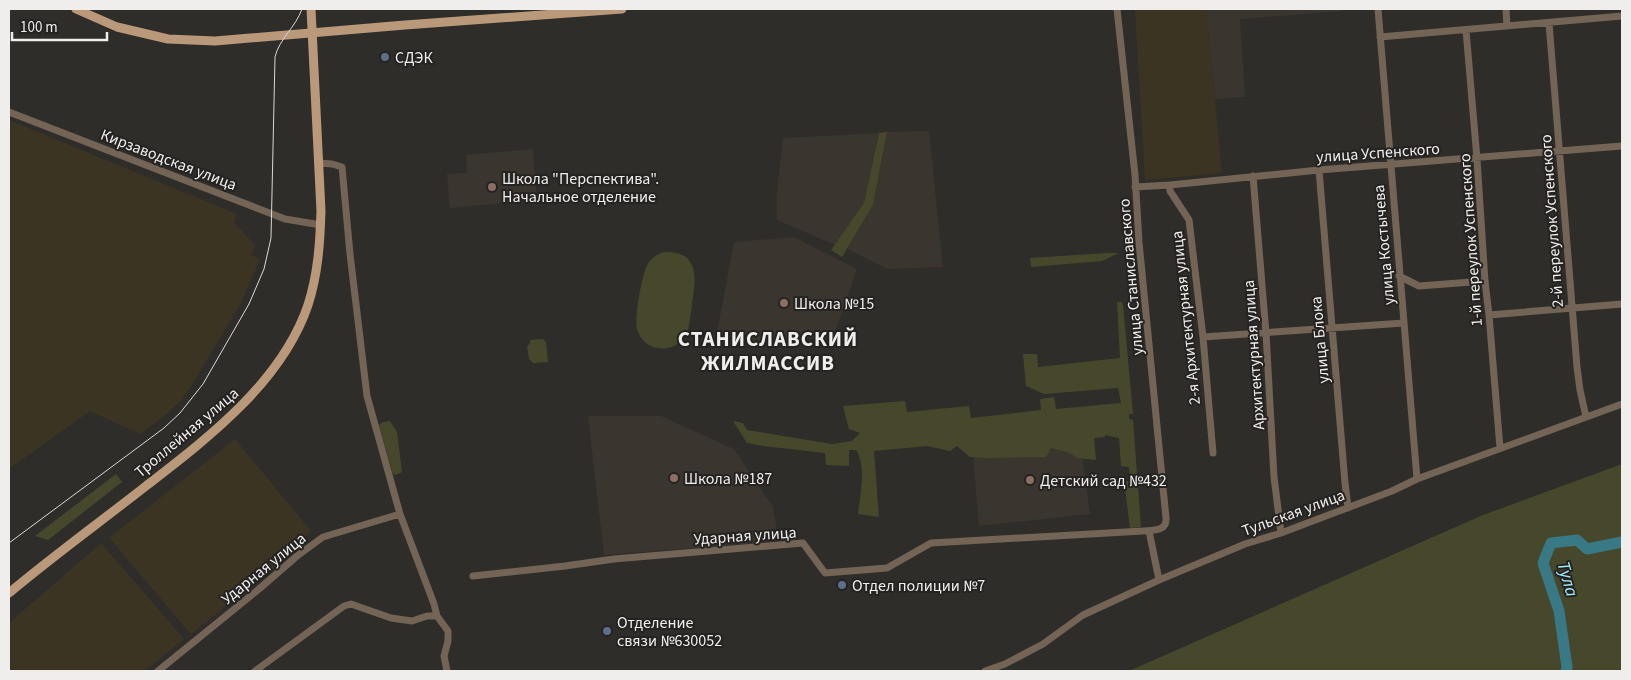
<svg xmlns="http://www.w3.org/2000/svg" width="1631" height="680" viewBox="0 0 1631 680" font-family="'Source Sans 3',sans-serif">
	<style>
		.built { fill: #3a352e }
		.industrial { fill: #3b3423 }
		.green { fill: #47482b }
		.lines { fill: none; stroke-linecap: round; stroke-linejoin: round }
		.river { stroke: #387985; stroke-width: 11 }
		.minor { stroke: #736455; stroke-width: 7 }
		.major { stroke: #b9997a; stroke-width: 9 }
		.tram { stroke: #d9d8d6; stroke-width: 1 }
		.service-dot { fill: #5c6f8a; stroke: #242321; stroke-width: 2 }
		.education-dot { fill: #8d6e63; stroke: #242321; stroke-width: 2 }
		.labels { text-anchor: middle; stroke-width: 4; stroke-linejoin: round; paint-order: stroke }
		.poi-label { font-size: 16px; fill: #efeeec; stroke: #242321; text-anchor: start }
		.street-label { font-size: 16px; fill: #efeeec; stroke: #242321 }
		.water-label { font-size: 18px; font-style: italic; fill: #a1eefe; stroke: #242321 }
		.district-label { font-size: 21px; font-weight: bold; letter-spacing: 1px; fill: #efeeec; stroke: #242321 }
	</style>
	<rect width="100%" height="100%" fill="#2e2d2a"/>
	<path class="built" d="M 1206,9 L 1342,9 L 1342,11 L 1240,19 L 1245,97 L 1215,99 Z
		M 929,131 L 943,267 L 887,269 L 847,249 L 873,205 L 887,132 Z
		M 879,133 L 864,203 L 835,245 L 777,220 L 777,191 L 783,138 Z
		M 533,149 L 537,200 L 450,208 L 447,174 L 467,173 L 466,155 Z
		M 794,237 L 857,269 L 833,337 L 715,343 L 734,242 Z
		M 588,416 L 661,416 L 734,449 L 773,507 L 779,541 L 604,555 Z
		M 1079,435 L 1090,514 L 979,526 L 972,445 Z"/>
	<path class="industrial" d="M 1135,9 L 1206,9 L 1222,173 L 1145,180 Z
		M 9,120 L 237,214 L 234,222 L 255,245 L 252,255 L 260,260 L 241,303 L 201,370 L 182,400 L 162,418 L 140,434 L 90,411 L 9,469 Z
		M 235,439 L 311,531 L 290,556 L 191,634 L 109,538 Z
		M 101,543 L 184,639 L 145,671 L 9,671 L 9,623 Z"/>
	<path class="green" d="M 887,132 L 873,205 L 842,257 L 831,250 L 864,203 L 879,133 Z
		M 664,252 C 700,251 696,278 692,304 C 691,312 690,322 688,330 C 683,345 666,353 651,346 C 644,343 639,336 637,329 C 634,318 642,272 649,262 C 653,257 658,254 664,252 Z
		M 1107,253 L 1119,253 L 1102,261 L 1031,267 L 1030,258 Z
		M 1117,302 L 1122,302 L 1123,305 L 1133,414 L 1129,414 L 1129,419 L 1133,420 L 1141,527 L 1130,528 L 1124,481 L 1130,481 L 1129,467 L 1121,466 L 1119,438 L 1105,435 L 1105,437 L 1094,438 L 1096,460 L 1077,458 L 1070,453 L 1051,448 L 1046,457 L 987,458 L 970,457 L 957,446 L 950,451 L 927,446 L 874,451 L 879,517 L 858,514 C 860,494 867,467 856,450 L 849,450 L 849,466 L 826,465 L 825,453 L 763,446 L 747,443 L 733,421 L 743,423 L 747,430 L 832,444 L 852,441 L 860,433 L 849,429 L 843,406 L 905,401 L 907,412 L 969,406 L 971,418 L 1041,410 L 1040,399 L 1054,397 L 1056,409 L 1121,403 L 1118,388 L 1044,394 L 1026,386 L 1023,354 L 1037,354 L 1038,367 L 1120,358 Z
		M 543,339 L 546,342 L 548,362 L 533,363 L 529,359 L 527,346 L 530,344 L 530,340 Z
		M 390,421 L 397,432 L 402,472 L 396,475 L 393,474 L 379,425 L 383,422 Z
		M 1622,464 L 1622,671 L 1129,671 L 1483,515 Z
		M 116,474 L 122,482 L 48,540 L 35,536 Z"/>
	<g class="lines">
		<path class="river" d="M 1566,671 L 1567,667 L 1559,611 L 1543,563 L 1551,543 L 1577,540 L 1587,549 L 1622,542"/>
		<path class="minor" d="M 1378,9 L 1417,479
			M 1506,9 L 1507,26
			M 1549,23 L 1577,367 L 1580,390 L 1586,417
			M 1466,30 L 1477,159 L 1485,281 L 1489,315 L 1500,448
			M 1380,37 L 1622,16
			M 9,112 L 285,219 L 321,225
			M 319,163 L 332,164 L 342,167 L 350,254 L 367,396 L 400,514 L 434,604 L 437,616 L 448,631 L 448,641 L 444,656 L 447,671
			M 1319,170 L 1345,483 L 1348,508
			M 1253,176 L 1266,333 L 1274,477 L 1281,533
			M 1170,185 L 1170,191 L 1189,220 L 1203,337 L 1213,453
			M 1135,187 L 1170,185 L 1319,170 L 1622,146
			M 1399,276 L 1419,286 L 1485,281
			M 1489,315 L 1622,304
			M 1203,337 L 1404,323
			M 1149,531 L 1159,580
			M 473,576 L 565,566 L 614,559 L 803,543 L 825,573 L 887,568 L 931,543 L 1143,531 C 1154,530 1167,531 1166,518 L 1139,242 L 1135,175 L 1117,9
			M 158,671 L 259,589 L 297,556 L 323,537 L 400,514
			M 255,671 L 344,606 L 351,604 L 391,618 L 412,621 L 427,616 L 437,616
			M 985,671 L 1005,664 L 1043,644 L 1083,615 L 1159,580 L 1245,544 L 1281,533 L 1392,491 L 1417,479 L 1622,404"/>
		<path class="major" d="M 76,9 L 117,27 L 168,39 L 215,41 L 405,25 L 622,9
			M 9,593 C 53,556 100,522 146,486 C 208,438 282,382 308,305 C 318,274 320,243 321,211 L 311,9"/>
		<path class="tram" d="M 9,543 L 164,428 L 180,413 L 203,384 L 249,304 L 264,269 L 271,238 L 275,57 C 279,39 296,27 302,9"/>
	</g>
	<g class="service-dot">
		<circle cx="385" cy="57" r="5"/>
		<circle cx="842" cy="585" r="5"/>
		<circle cx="607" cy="631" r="5"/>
	</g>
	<g class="education-dot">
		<circle cx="492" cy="187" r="5"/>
		<circle cx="784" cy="303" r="5"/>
		<circle cx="674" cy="478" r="5"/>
		<circle cx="1030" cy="480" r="5"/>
	</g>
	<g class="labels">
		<g class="poi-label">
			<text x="395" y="63">СДЭК</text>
			<text x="502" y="184">Школа "Перспектива".<tspan x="502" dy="18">Начальное отделение</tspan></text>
			<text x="794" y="309">Школа №15</text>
			<text x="684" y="484">Школа №187</text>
			<text x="1040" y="486">Детский сад №432</text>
			<text x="852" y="591">Отдел полиции №7</text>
			<text x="617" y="628">Отделение<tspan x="617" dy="18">связи №630052</tspan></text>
		</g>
		<g class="street-label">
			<text transform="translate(1378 152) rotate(-4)" y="6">улица Успенского</text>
			<text transform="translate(169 159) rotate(21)" y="6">Кирзаводская улица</text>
			<text transform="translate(1551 221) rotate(-94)" y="6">2-й переулок Успенского</text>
			<text transform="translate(1470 240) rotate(-94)" y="6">1-й переулок Успенского</text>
			<text transform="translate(1383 245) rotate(-95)" y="6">улица Костычева</text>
			<text transform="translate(1130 277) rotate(-95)" y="6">улица Станиславского</text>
			<text transform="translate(1185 318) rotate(-96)" y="6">2-я Архитектурная улица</text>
			<text transform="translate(1319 340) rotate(-95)" y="6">улица Блока</text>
			<text transform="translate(1253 355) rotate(-94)" y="6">Архитектурная улица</text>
			<text transform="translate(186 432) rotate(-40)" y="6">Троллейная улица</text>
			<text transform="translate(1293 512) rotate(-20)" y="6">Тульская улица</text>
			<text transform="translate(745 535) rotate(-4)" y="6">Ударная улица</text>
			<text transform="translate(263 568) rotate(-39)" y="6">Ударная улица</text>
		</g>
		<g class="water-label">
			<text transform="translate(1568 579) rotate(74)" y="6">Тула</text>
		</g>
		<g class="district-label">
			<text x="768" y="346">СТАНИСЛАВСКИЙ<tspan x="768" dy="24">ЖИЛМАССИВ</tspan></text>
		</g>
	</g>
	<rect width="1631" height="680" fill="none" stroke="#efeeec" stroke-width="20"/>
	<path d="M12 32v8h95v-8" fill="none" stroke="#efeeec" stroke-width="2.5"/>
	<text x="20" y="32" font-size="15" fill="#efeeec" stroke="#242321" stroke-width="4" paint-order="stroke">100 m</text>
</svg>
